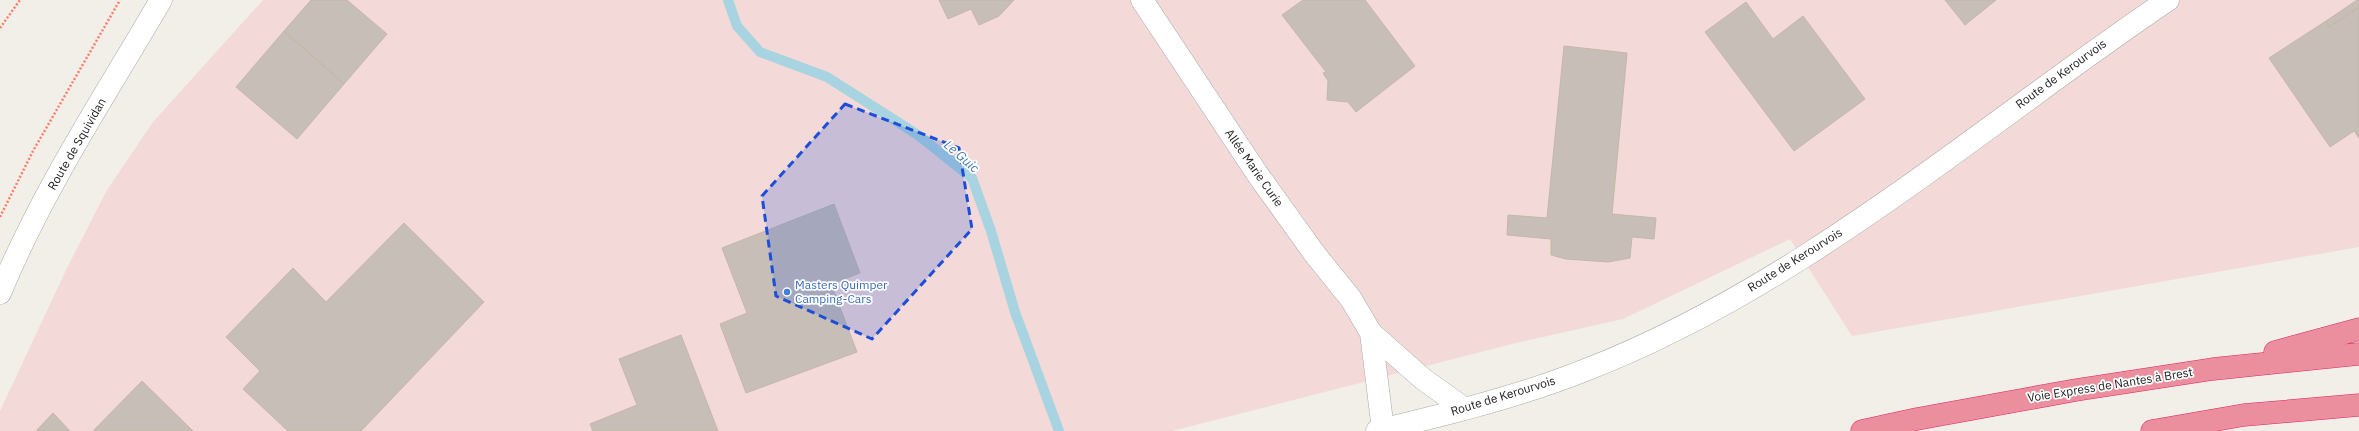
<svg xmlns="http://www.w3.org/2000/svg" width="2359" height="431" viewBox="0 0 2359 431" font-family="'IBM Plex Sans',sans-serif">
	<style>
		.commercial { fill: #f3d9d8 }
		.lines { fill: none; stroke-linecap: round; stroke-linejoin: round }
		.stream { stroke: #a8d3e0; stroke-width: 10 }
		.building { fill: #c7bfb7; stroke: #c5b6aa }
		.minor-casing { stroke: #a9a9a9; stroke-width: 23 }
		.highway-casing { stroke: #e12463; stroke-width: 23 }
		.path { stroke: #fe7e6d; stroke-width: 2.5; stroke-dasharray: 2 2; stroke-linecap: butt }
		.minor { stroke: #fff; stroke-width: 22 }
		.highway { stroke: #eb8f9f; stroke-width: 22 }
		.marked { fill: #1d4ed8; fill-opacity: 0.2; stroke: #1d4ed8; stroke-width: 3; stroke-dasharray: 8 5; stroke-linejoin: round }
		.shop-dot { fill: #3f7fe0; stroke: #fff; stroke-width: 1.5 }
		.labels { text-anchor: middle; stroke-width: 3.5; stroke-linejoin: round; paint-order: stroke }
		.street-label { font-size: 12px; fill: #222; stroke: #fff }
		.shop-label { font-size: 12px; fill: #366cbe; stroke: #fff; text-anchor: start }
		.water-label { font-size: 13px; font-style: italic; fill: #477aae; stroke: #fff }
	</style>
	<rect width="100%" height="100%" fill="#f2efe8"/>
	<path class="commercial" d="M 263,0 L 2359,0 L 2359,247 L 1852,336 L 1790,239 L 1623,319 L 1512,344 L 1172,431 L 0,431 L 0,411 L 67,268 L 107,190 L 153,122 Z"/>
	<g class="lines">
		<path class="stream" d="M 728,0 L 737,26 L 760,52 L 827,77 L 918,135 L 972,178 L 991,231 L 1015,312 L 1059,431"/>
	</g>
	<path class="building" d="M 311,0 L 347,0 L 387,34 L 344,84 L 284,31 Z
		M 939,0 L 1014,0 L 999,16 L 979,25 L 971,9 L 948,19 Z
		M 1303,0 L 1365,0 L 1415,66 L 1356,112 L 1348,102 L 1327,100 L 1328,81 L 1323,73 L 1326,72 L 1282,15 Z
		M 1945,0 L 1996,0 L 1965,25 Z
		M 2357,0 L 2359,0 L 2359,7 L 2329,27 L 2326,21 Z
		M 1746,2 L 1773,39 L 1803,16 L 1865,99 L 1794,151 L 1705,32 Z
		M 2359,7 L 2359,138 L 2354,131 L 2330,147 L 2269,58 L 2326,21 L 2329,27 Z
		M 284,31 L 344,84 L 297,139 L 236,87 Z
		M 1564,46 L 1627,53 L 1612,214 L 1656,218 L 1654,239 L 1632,237 L 1630,258 L 1608,262 L 1566,259 L 1551,255 L 1551,239 L 1507,235 L 1508,215 L 1547,218 Z
		M 834,204 L 860,273 L 831,284 L 857,352 L 746,393 L 720,324 L 747,313 L 722,248 Z
		M 404,223 L 484,302 L 361,431 L 288,431 L 243,389 L 260,371 L 226,337 L 293,268 L 326,302 Z
		M 681,335 L 718,431 L 593,431 L 590,424 L 637,405 L 619,359 Z
		M 142,381 L 193,431 L 93,431 Z
		M 53,413 L 70,431 L 36,431 Z"/>
	<g class="lines">
		<defs>
			<path id="minor" d="M 1142,0 L 1258,175 L 1314,253 L 1351,299 L 1371,333 L 1423,379 L 1465,409
				M 0,293 C 43,189 105,96 161,0
				M 1371,333 L 1383,430
				M 1377,431 C 1447,414 1517,397 1583,371 C 1799,288 1978,128 2168,0"/>
			<path id="highway" d="M 2275,352 L 2359,329
				M 1862,431 L 1917,419 L 2076,390 L 2213,369 L 2359,354
				M 2152,431 L 2244,415 L 2359,405"/>
		</defs>
		<use href="#minor" class="minor-casing"/>
		<use href="#highway" class="highway-casing"/>
		<path class="path" d="M 0,28 L 20,0
			M 0,217 L 33,151 L 120,0"/>
		<use href="#minor" class="minor"/>
		<use href="#highway" class="highway"/>
	</g>
	<path class="marked" d="M 845,104 L 959,148 L 972,229 L 872,339 L 776,296 L 762,196 Z"/>
	<circle class="shop-dot" cx="787" cy="292" r="4"/>
	<g class="labels">
		<g class="street-label">
			<text transform="translate(2061 74) rotate(-36)" y="4">Route de Kerourvois</text>
			<text transform="translate(77 144) rotate(-60)" y="4">Route de Squividan</text>
			<text transform="translate(1254 168) rotate(55)" y="4">Allée Marie Curie</text>
			<text transform="translate(1795 260) rotate(-32)" y="4">Route de Kerourvois</text>
			<text transform="translate(2110 385) rotate(-9)" y="4">Voie Express de Nantes à Brest</text>
			<text transform="translate(1503 396) rotate(-17)" y="4">Route de Kerourvois</text>
		</g>
		<g class="shop-label">
			<text x="795" y="289">Masters Quimper<tspan x="795" dy="14">Camping-Cars</tspan></text>
		</g>
		<g class="water-label">
			<text transform="translate(962 156) rotate(41)" y="5">Le Guic</text>
		</g>
	</g>
</svg>
